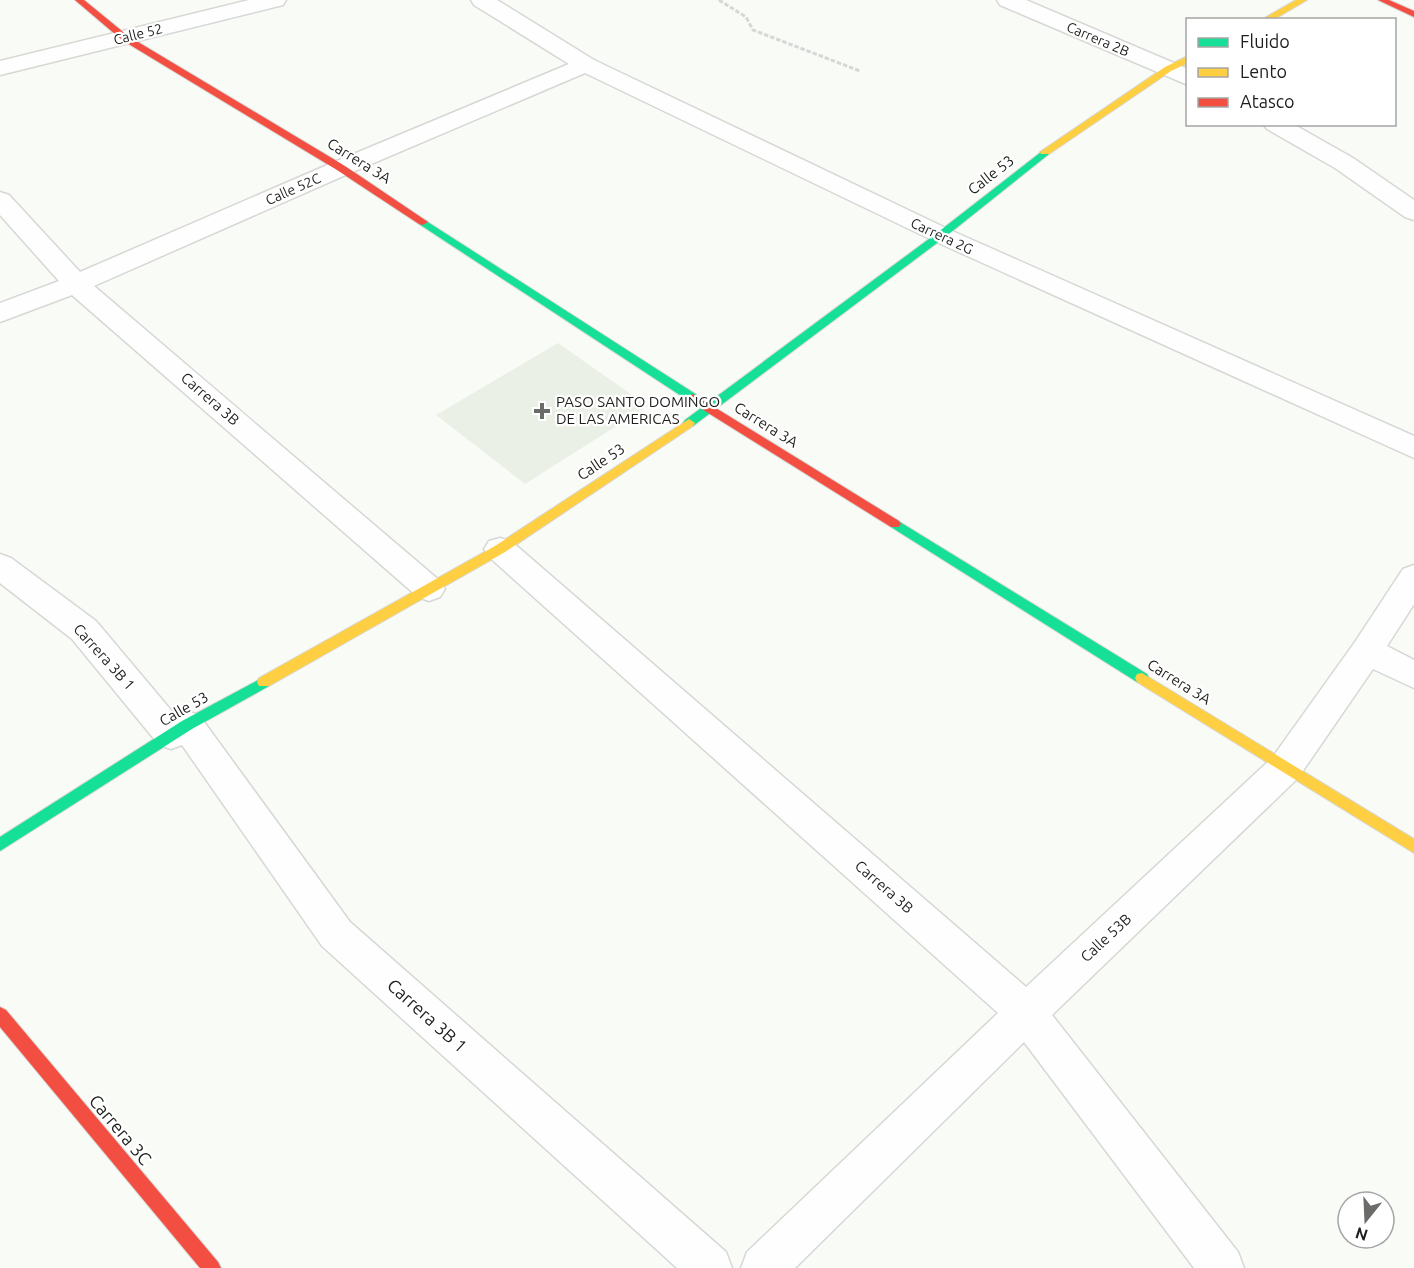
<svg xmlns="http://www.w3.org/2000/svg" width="1414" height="1268" viewBox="0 0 1414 1268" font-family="Ubuntu,sans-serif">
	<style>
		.built { fill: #ebf0e7 }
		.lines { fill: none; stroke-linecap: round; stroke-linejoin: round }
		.street-casing { stroke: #d7d8d5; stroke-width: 3 }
		.fast-casing { stroke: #d7d8d5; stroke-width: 2 }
		.slow-casing { stroke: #d7d8d5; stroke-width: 2 }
		.jam-casing { stroke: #d7d8d5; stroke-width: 2 }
		.path { stroke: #d7d7d7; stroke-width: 3; stroke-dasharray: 4.5 2; stroke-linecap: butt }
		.street { fill: #fefefe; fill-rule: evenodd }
		.fast { fill: #16e098; fill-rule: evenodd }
		.slow { fill: #ffcf43; fill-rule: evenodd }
		.jam { fill: #f24e42; fill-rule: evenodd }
		.poi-dot { fill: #6b6c69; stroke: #fff; stroke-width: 2 }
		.labels { text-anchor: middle; stroke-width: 4.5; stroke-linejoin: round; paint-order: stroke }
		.far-street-label { font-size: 14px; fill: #1e1f1c; stroke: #fff }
		.street-label { font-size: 15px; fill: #1e1f1c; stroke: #fff }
		.poi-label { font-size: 15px; fill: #1e1f1c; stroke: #fff; text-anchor: start }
		.near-street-label { font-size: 18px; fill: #1e1f1c; stroke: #fff }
	</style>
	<rect width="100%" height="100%" fill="#f9fbf7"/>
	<path class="built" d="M 558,343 L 648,406 L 525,484 L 436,415 Z"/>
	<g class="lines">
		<defs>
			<path id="street" d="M 249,0 L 286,0 L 283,5 L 0,75 L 0,61 Z
				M 471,0 L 497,0 L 594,60 L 950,230 L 1414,436 L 1414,458 L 932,240 L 585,73 L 350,173 L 94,286 L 440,581 L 445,589 L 440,597 L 429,601 L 418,597 L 72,295 L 0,322 L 0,303 L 59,281 L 0,215 L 0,192 L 9,195 L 80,272 L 332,163 L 569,64 L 474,5 Z
				M 997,0 L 1026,0 L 1188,69 L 1188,85 L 1000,5 Z
				M 1263,124 L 1293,124 L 1353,158 L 1414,200 L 1414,220 L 1405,217 L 1335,168 L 1267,129 Z
				M 500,538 L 511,541 L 1026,987 L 1272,758 L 1355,642 L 1403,569 L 1414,565 L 1414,604 L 1387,646 L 1414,660 L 1414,688 L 1373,669 L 1298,778 L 1052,1015 L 1238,1252 L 1244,1268 L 1194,1268 L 1024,1042 L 795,1268 L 741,1268 L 747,1252 L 998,1013 L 489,557 L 484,549 L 489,541 Z
				M 0,554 L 11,558 L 96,621 L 175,715 L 187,711 L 199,715 L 350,922 L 726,1252 L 732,1268 L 677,1268 L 322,946 L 182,745 L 171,749 L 159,745 L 72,639 L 0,583 Z"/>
			<path id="fast" d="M 1045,149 L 1049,150 L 1049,154 L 945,237 L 693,426 L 685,426 L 683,423 L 685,420 L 937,233 Z
				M 423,219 L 697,395 L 699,398 L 697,401 L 689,401 L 419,224 L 419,220 Z
				M 895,519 L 1147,674 L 1149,678 L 1147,682 L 1137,682 L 891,527 L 889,524 Z
				M 264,677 L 269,678 L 271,682 L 269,686 L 192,729 L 0,851 L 0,837 L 182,721 Z"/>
			<path id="slow" d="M 1296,0 L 1307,0 L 1273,20 L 1261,20 Z
				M 1188,56 L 1188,63 L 1171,71 L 1049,154 L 1041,154 L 1040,152 L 1165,67 Z
				M 689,419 L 695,423 L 693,426 L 505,552 L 269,686 L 259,686 L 257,682 L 259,678 L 495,546 Z
				M 1142,673 L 1414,839 L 1414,853 L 1137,682 L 1135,678 L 1137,674 Z"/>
			<path id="jam" d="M 75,0 L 84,0 L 128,36 L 345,166 L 428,222 L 423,225 L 419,224 L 337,170 L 122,40 Z
				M 1378,0 L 1389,0 L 1414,11 L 1414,17 Z
				M 693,394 L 899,521 L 901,524 L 899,527 L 891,527 L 689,401 L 687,398 Z
				M 0,1007 L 6,1010 L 218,1262 L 221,1268 L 200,1268 L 0,1027 Z"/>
		</defs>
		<use href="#street" class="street-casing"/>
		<use href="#fast" class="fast-casing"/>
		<use href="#slow" class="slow-casing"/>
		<use href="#jam" class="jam-casing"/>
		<path class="path" d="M 719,0 L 746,17 L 753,30 L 860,71"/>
		<use href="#street" class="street"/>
		<use href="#fast" class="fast"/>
		<use href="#slow" class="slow"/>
		<use href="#jam" class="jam"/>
	</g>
	<path class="poi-dot" d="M539 402h6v6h6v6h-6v6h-6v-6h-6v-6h6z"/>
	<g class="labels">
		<g class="far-street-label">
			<text transform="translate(138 34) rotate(-14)" y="5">Calle 52</text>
			<text transform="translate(1098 39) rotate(23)" y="5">Carrera 2B</text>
			<text transform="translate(293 189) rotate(-24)" y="5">Calle 52C</text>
			<text transform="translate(942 236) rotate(25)" y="5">Carrera 2G</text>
		</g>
		<g class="street-label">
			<text transform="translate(359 161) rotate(32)" y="5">Carrera 3A</text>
			<text transform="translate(991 175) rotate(-38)" y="5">Calle 53</text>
			<text transform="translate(210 399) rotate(41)" y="5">Carrera 3B</text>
			<text transform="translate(766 425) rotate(32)" y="5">Carrera 3A</text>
			<text transform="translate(601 462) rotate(-34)" y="5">Calle 53</text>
			<text transform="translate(104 657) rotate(48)" y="5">Carrera 3B 1</text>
			<text transform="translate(1179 682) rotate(32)" y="5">Carrera 3A</text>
			<text transform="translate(184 709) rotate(-30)" y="5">Calle 53</text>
			<text transform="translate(884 887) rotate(41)" y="5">Carrera 3B</text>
			<text transform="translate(1106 938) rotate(-43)" y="5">Calle 53B</text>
		</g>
		<g class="poi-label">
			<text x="556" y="407">PASO SANTO DOMINGO<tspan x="556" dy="17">DE LAS AMERICAS</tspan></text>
		</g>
		<g class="near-street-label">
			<text transform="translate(427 1016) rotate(42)" y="6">Carrera 3B 1</text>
			<text transform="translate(120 1130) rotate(50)" y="6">Carrera 3C</text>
		</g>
	</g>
	<rect x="1186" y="18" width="210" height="108" fill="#ffffff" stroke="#a5a5a4" stroke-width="1.5"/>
	<rect x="1198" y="38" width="30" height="9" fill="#16e098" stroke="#a5a5a4" stroke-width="1.5"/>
	<text x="1240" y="48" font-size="18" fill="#1e1f1c">Fluido</text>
	<rect x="1198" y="68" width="30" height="9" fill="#ffcf43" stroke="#a5a5a4" stroke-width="1.5"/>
	<text x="1240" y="78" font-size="18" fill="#1e1f1c">Lento</text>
	<rect x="1198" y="98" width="30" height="9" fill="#f24e42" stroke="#a5a5a4" stroke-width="1.5"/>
	<text x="1240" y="108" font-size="18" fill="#1e1f1c">Atasco</text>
	<g transform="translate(1366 1220) rotate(198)"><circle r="28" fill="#ffffff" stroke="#a5a5a4" stroke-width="1.5"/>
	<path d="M0-4.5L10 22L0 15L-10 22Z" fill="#6b6c69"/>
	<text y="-9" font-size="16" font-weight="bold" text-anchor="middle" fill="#1e1f1c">N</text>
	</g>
</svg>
